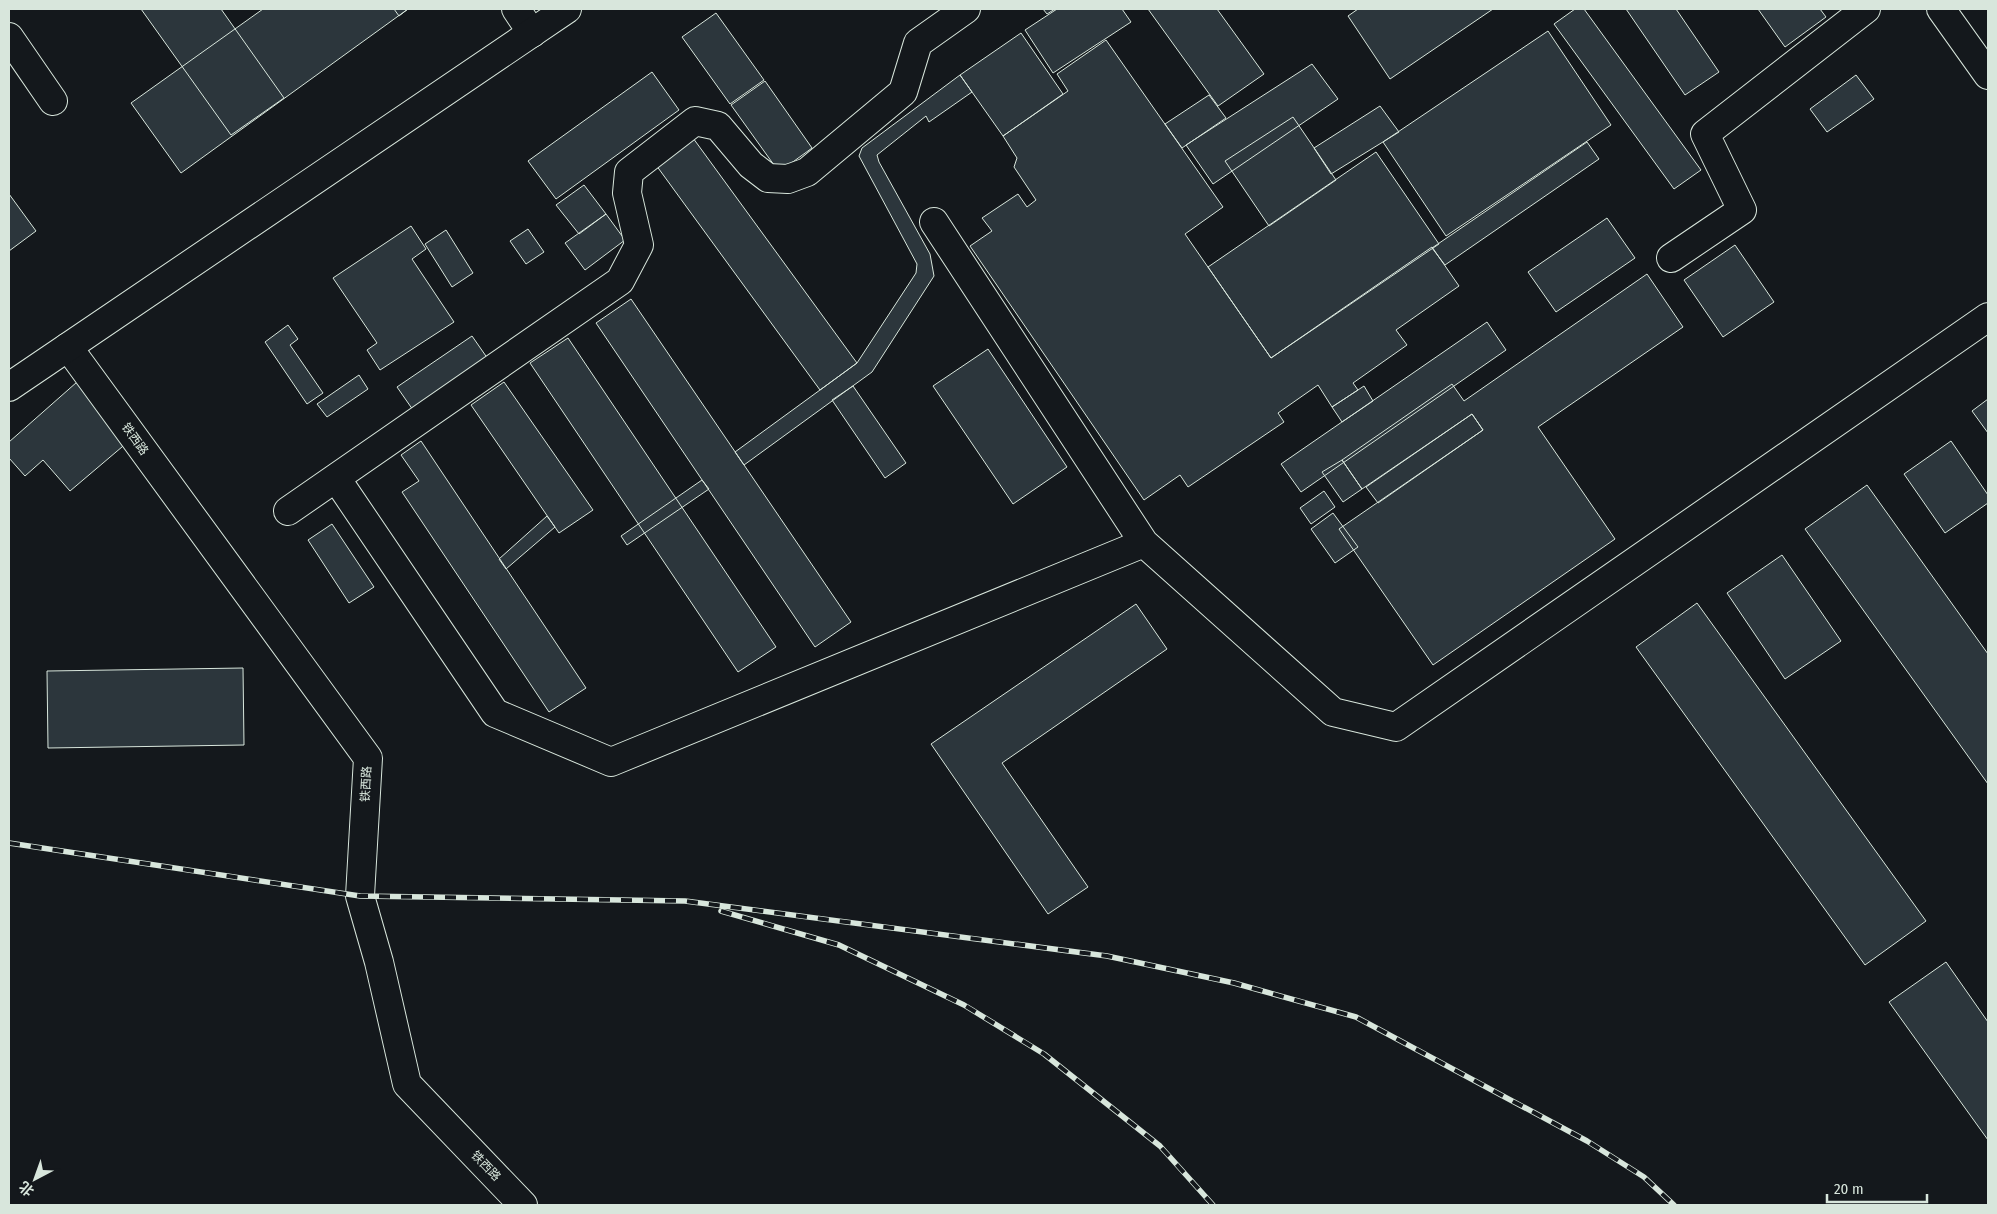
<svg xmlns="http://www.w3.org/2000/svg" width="1997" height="1214" viewBox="0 0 1997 1214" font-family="'Fira Sans Condensed','Noto Sans SC',sans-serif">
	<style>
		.building { fill: #2c363c; stroke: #d8e6dc }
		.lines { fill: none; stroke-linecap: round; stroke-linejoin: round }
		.minor-casing { stroke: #d8e6dc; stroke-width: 30 }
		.major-casing { stroke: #d8e6dc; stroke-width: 30 }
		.minor { stroke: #14181c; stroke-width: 28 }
		.major { stroke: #14181c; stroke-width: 28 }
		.rail-casing { stroke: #d8e6dc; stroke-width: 5.5 }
		.rail { stroke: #14181c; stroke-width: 4; stroke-dasharray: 11; stroke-linecap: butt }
		.labels { text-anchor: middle; stroke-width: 4; stroke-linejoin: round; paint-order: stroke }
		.street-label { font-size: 12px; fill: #d8e6dc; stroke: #14181c }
	</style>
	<rect width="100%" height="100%" fill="#14181c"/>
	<path class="building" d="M 141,9 L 221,9 L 284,98 L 231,135 Z
		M 263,9 L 408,9 L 181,173 L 131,103 Z
		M 394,9 L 408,9 L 399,16 Z
		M 1043,9 L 1055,9 L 1047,14 Z
		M 1057,9 L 1122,9 L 1131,22 L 1053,73 L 1025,30 Z
		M 1148,9 L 1217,9 L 1264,74 L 1218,106 Z
		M 1358,9 L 1493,9 L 1390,79 L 1348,16 Z
		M 1575,9 L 1584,9 L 1701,170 L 1674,189 L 1554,24 Z
		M 1626,9 L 1676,9 L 1719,72 L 1685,95 Z
		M 1758,9 L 1820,9 L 1826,17 L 1785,47 Z
		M 716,13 L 764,80 L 730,104 L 682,37 Z
		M 1548,31 L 1611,125 L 1446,236 L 1383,142 Z
		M 1021,33 L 1063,94 L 1003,136 L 960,75 Z
		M 1106,40 L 1223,207 L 1185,234 L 1271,358 L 1432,247 L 1459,286 L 1396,330 L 1407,345 L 1353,383 L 1358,390 L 1332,407 L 1318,385 L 1278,413 L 1284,422 L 1188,487 L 1180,475 L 1144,500 L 970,246 L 992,231 L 982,218 L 1018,194 L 1027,207 L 1036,200 L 1014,167 L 1017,158 L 1003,136 L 1068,91 L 1057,74 Z
		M 1312,64 L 1338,99 L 1213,184 L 1186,145 Z
		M 652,72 L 679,110 L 556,199 L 528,161 Z
		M 960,75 L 972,92 L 929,122 L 926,116 L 877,155 L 879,162 L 930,254 L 934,276 L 872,372 L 744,465 L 735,452 L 857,363 L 916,273 L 917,264 L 859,156 L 862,148 Z
		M 1856,75 L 1874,99 L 1827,132 L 1810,109 Z
		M 765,81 L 812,148 L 779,172 L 731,105 Z
		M 1209,95 L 1226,118 L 1182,148 L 1165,124 Z
		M 1380,106 L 1399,132 L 1331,174 L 1314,148 Z
		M 1293,117 L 1336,180 L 1269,226 L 1225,161 Z
		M 693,138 L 857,363 L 820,390 L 656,165 Z
		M 1587,142 L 1599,159 L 1445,265 L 1432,248 Z
		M 1376,152 L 1439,244 L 1271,358 L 1208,267 Z
		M 584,185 L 606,214 L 579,234 L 556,205 Z
		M 9,194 L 36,231 L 9,251 Z
		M 606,214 L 625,240 L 585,270 L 565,243 Z
		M 1607,218 L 1635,258 L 1556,312 L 1528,272 Z
		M 411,226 L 426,249 L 412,259 L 454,322 L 380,370 L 367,350 L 377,343 L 333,278 Z
		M 528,229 L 544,252 L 526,264 L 510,241 Z
		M 446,230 L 473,273 L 452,287 L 425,244 Z
		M 1735,245 L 1774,302 L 1723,337 L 1684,280 Z
		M 1647,274 L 1683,327 L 1538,427 L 1615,539 L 1433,665 L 1339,529 L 1483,430 L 1472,414 L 1362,489 L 1342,460 L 1452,384 L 1464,401 Z
		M 631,299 L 851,622 L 815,647 L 596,323 Z
		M 1487,322 L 1506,350 L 1301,492 L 1281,464 Z
		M 288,325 L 298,339 L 290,345 L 323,393 L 307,404 L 265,342 Z
		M 472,336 L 488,359 L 413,410 L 397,387 Z
		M 568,338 L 776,647 L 738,672 L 530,363 Z
		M 988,349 L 1067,467 L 1013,504 L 933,386 Z
		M 359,375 L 368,389 L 327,417 L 317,404 Z
		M 77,382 L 129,441 L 70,491 L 43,460 L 25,476 L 9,458 L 9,442 Z
		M 504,382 L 593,510 L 559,533 L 471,405 Z
		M 853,386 L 906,463 L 885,478 L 832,400 Z
		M 1364,386 L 1373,401 L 1342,422 L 1332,407 Z
		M 1988,399 L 1988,433 L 1972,411 Z
		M 1472,414 L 1483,430 L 1378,503 L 1366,487 Z
		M 421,441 L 586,688 L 549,712 L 402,492 L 419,481 L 401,455 Z
		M 1951,441 L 1988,495 L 1988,503 L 1945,533 L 1904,474 Z
		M 1342,460 L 1362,489 L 1343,502 L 1322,472 Z
		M 702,480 L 709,489 L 627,545 L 621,536 Z
		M 1867,485 L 1988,654 L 1988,784 L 1805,529 Z
		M 1324,491 L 1335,507 L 1311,524 L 1300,508 Z
		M 1333,513 L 1358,547 L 1335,563 L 1311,529 Z
		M 547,516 L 555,527 L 506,569 L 499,559 Z
		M 332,524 L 374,587 L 349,603 L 308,540 Z
		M 1782,555 L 1841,641 L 1785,679 L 1727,593 Z
		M 1697,603 L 1926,921 L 1865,965 L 1636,647 Z
		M 1136,604 L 1167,649 L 1002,763 L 1088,887 L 1048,914 L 931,744 Z
		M 243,668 L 244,745 L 48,748 L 47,671 Z
		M 1946,962 L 1988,1022 L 1988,1140 L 1889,1002 Z"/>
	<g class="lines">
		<defs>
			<path id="minor" d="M 516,9 L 532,33
				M 1941,9 L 1988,75
				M 9,37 L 53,101
				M 934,222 L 1144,543 L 1333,712 L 1396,727 L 1988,317
				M 1671,258 L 1742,210 L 1705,134 L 1866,9
				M 68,347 L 368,758 L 360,896 L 379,962 L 407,1084 L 523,1205
				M 336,478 L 495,713 L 611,762 L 1144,543
				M 288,511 L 620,281 L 639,245 L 627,193 L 629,172 L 695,121 L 718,126 L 751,165 L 768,178 L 788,179 L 807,172 L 903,92 L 918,43 L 966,9"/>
			<path id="major" d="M 9,387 L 567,9"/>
		</defs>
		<use href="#minor" class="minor-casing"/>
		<use href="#major" class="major-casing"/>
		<use href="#minor" class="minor"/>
		<use href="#major" class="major"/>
		<defs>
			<path id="rail" d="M 9,843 L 360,896 L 685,901 L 1107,956 L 1234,983 L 1356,1017 L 1587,1141 L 1644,1177 L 1674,1205
				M 721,911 L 839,945 L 964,1005 L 1044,1054 L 1160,1146 L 1213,1205"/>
		</defs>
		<use href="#rail" class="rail-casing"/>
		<use href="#rail" class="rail"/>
	</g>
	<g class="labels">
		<g class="street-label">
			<text transform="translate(135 439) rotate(54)" y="4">铁西路</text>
			<text transform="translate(366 784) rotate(-87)" y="4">铁西路</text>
			<text transform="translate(486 1166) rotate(46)" y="4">铁西路</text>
		</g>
	</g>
	<rect width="1997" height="1214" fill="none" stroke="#d8e6dc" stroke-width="20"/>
	<g transform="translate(35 1179) rotate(221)" stroke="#14181c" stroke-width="4" paint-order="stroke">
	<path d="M0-4L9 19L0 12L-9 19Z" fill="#d8e6dc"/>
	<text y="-8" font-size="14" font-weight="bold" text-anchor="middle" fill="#d8e6dc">北</text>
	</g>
	<path d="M1827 1194v8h100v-8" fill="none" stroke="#d8e6dc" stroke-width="2.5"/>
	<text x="1834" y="1194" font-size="15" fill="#d8e6dc" stroke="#14181c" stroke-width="4" paint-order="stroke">20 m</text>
</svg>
